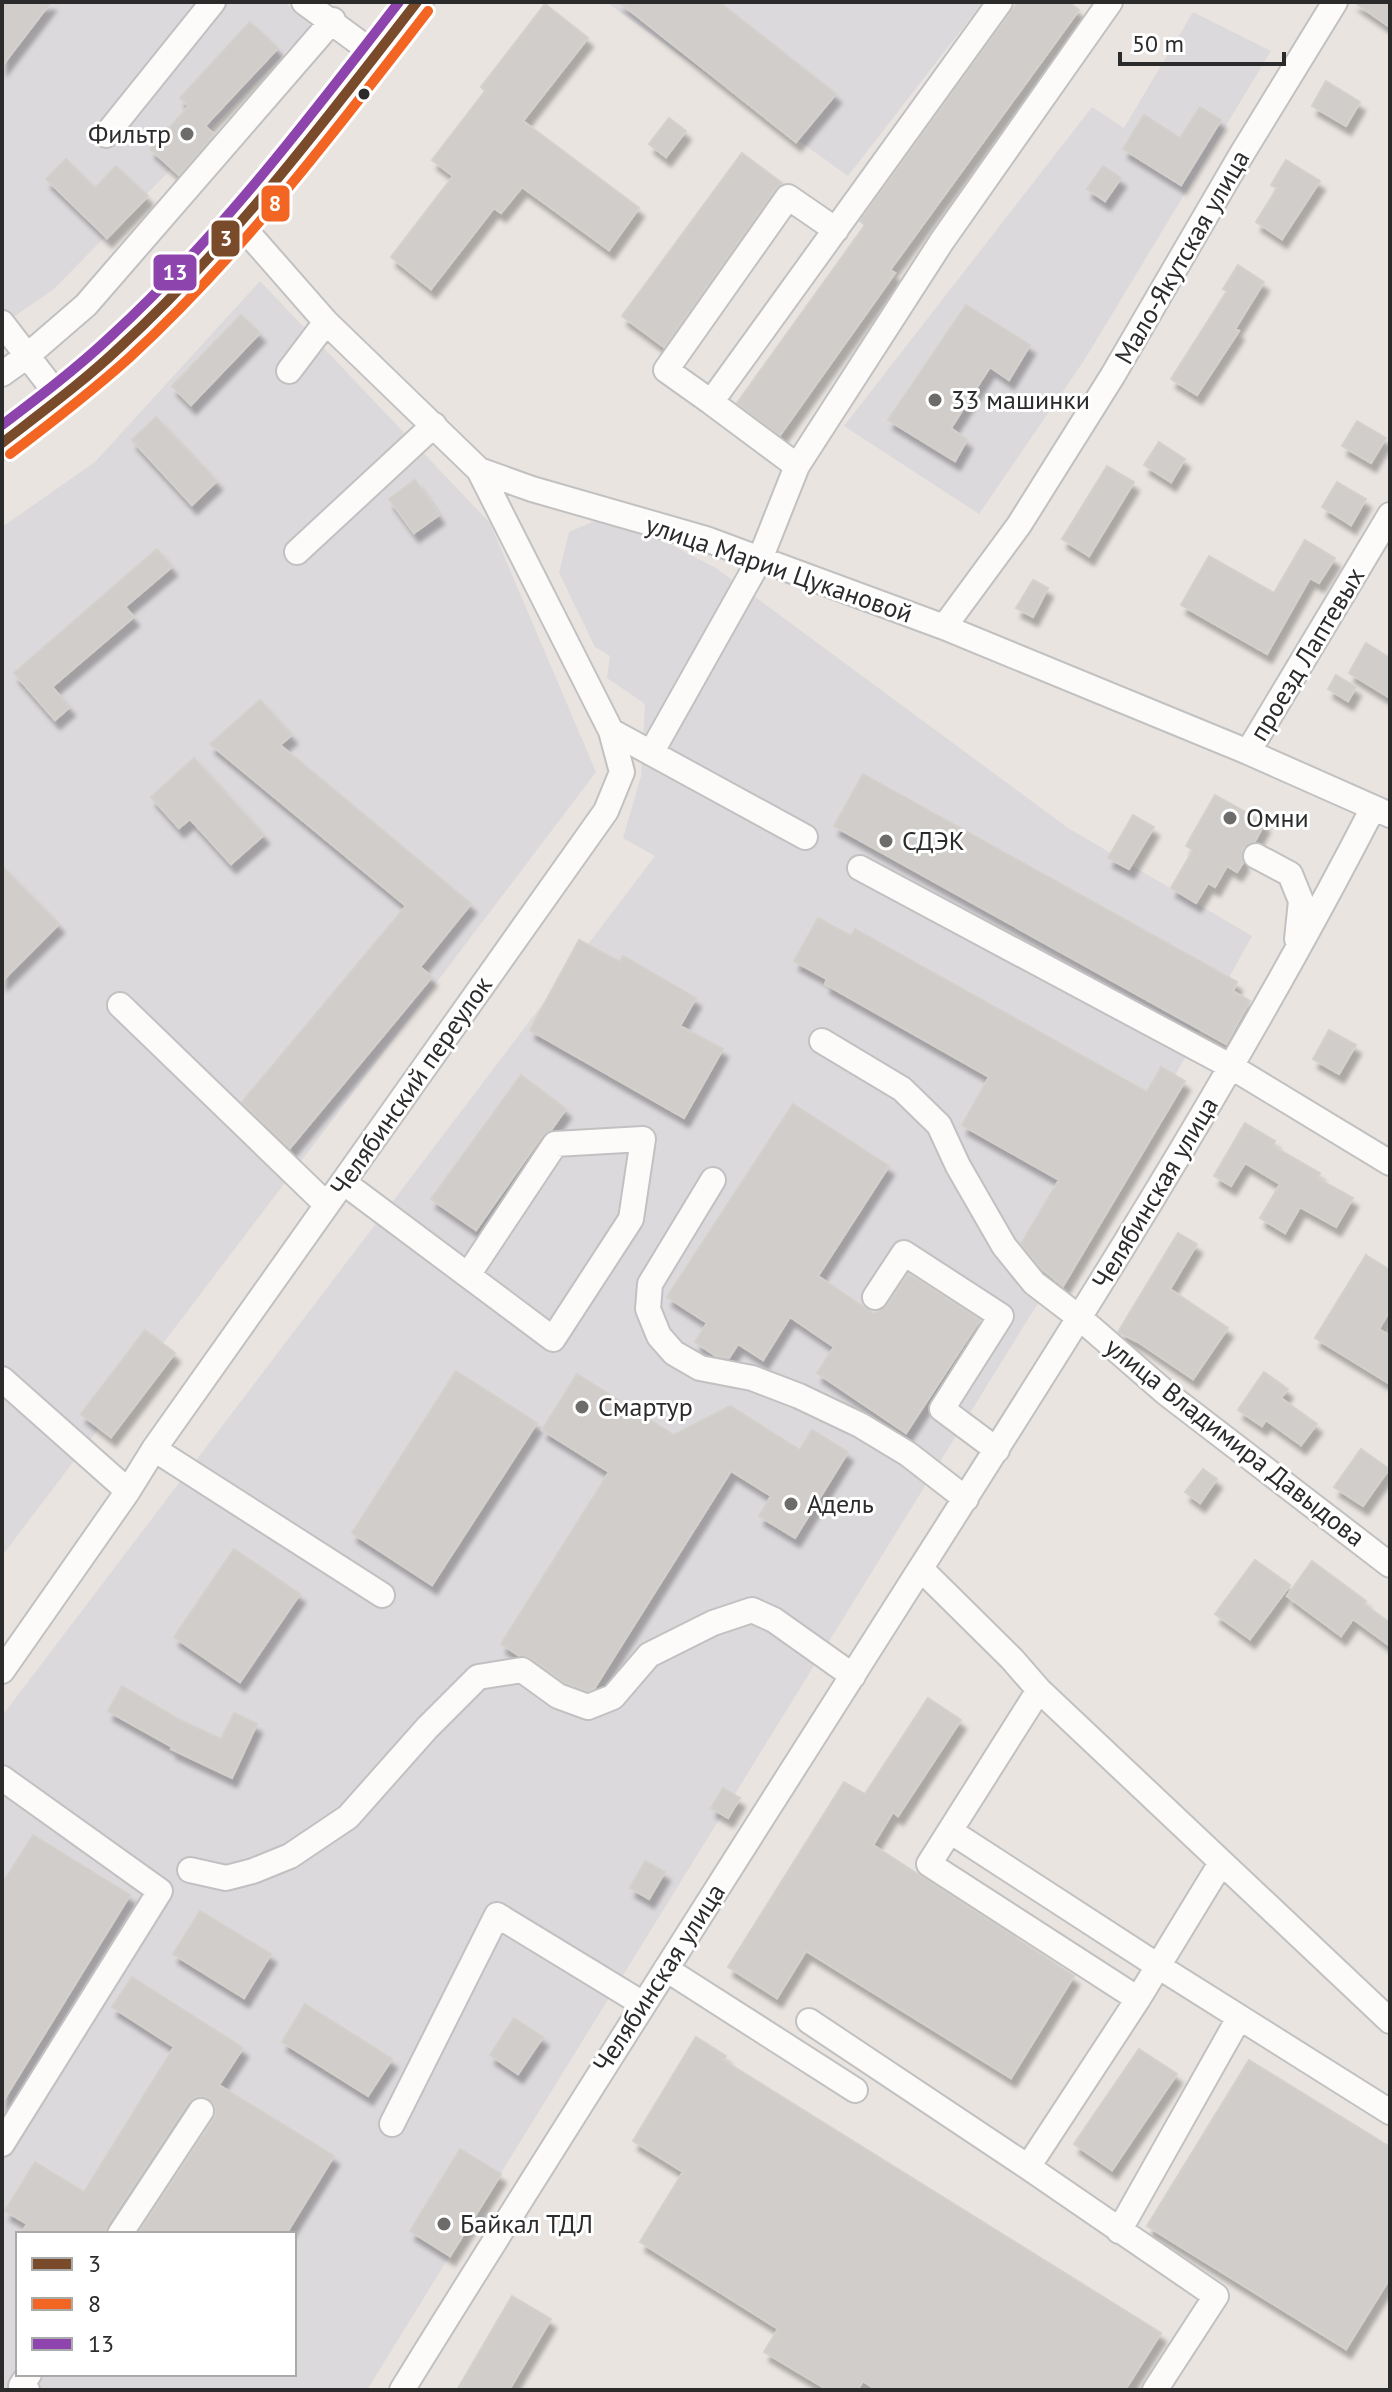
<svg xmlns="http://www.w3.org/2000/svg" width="1392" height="2392" viewBox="0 0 1392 2392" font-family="'PT Sans',sans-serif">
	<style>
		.industrial { fill: #dcd9dc; fill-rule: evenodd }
		.building { fill: #d0cdca; stroke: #d4d0cc; stroke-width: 2; filter: url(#shadow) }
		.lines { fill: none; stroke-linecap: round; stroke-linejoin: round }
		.minor-casing { stroke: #c2c1c2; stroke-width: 28 }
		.major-casing { stroke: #c5c3c1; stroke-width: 36 }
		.minor { stroke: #fcfbfa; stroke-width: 24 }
		.major { stroke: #e7e0d3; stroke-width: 32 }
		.bus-1-casing { stroke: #fff; stroke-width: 16 }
		.bus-2-casing { stroke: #fff; stroke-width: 16 }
		.bus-3-casing { stroke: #fff; stroke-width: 16 }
		.bus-1 { stroke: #7a4b2a; stroke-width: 10 }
		.bus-2 { stroke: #f26522; stroke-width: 10 }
		.bus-3 { stroke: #8e44ad; stroke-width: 10 }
		.bus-dot { fill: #2b2b2b; stroke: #fff; stroke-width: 3 }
		.poi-dot { fill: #6e6c6a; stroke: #fff; stroke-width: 3 }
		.labels { text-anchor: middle; stroke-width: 6; stroke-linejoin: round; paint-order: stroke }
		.poi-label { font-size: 26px; fill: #2b2b2b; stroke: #fff; text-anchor: start }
		.street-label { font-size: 26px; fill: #2b2b2b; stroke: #fff }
		.line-badge { stroke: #fff; stroke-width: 3 }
		.badge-label { font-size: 22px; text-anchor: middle; font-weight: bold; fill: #fff }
	</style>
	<defs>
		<filter id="shadow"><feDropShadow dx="5" dy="9" stdDeviation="2" flood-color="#0004"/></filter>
	</defs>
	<rect width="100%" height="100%" fill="#e9e4e0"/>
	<path class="industrial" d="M 2,2 L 284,2 L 312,25 L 54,289 L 2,325 Z
		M 606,2 L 983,2 L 848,176 Z
		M 1193,12 L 1271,51 L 1085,359 L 979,514 L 844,426 L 1092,107 L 1124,128 Z
		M 260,281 L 490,523 L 596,772 L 2,1556 L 2,527 L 95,462 Z
		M 599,519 L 664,541 L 716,568 L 1068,828 L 1252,936 L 1119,1177 L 1025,1324 L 367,2390 L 2,2390 L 2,1716 L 655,856 L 623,838 L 641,776 L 645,704 L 607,678 L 610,656 L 595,647 L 559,573 L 569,532 ZM 18,2234 L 294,2234 L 294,2374 L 18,2374 Z"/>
	<path class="building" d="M 2,2 L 51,2 L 2,66 Z
		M 619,2 L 719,2 L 836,94 L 796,142 Z
		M 1018,2 L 1069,2 L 1079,10 L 890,270 L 895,273 L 780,435 L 737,403 L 865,225 L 860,221 Z
		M 1354,2 L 1390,2 L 1390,27 Z
		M 545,4 L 588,38 L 523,121 L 639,208 L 609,250 L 522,187 L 501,213 L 494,208 L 431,289 L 391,257 L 453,176 L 432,160 L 485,91 L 481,87 Z
		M 250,22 L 278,48 L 205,126 L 214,134 L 179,175 L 150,149 L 189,106 L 180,98 Z
		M 1326,81 L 1360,102 L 1346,126 L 1312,106 Z
		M 1200,107 L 1221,120 L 1181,185 L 1123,149 L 1144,115 L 1180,138 Z
		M 669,118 L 686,131 L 666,157 L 649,144 Z
		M 742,153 L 782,183 L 776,188 L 664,347 L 622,316 Z
		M 66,159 L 95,188 L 116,166 L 148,196 L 107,238 L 46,179 Z
		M 1286,160 L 1320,181 L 1282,239 L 1256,222 L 1277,188 L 1271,185 Z
		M 1103,166 L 1121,178 L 1105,201 L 1087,189 Z
		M 1238,265 L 1264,282 L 1235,329 L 1239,331 L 1197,395 L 1171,379 L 1227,291 L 1223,289 Z
		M 966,305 L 1030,345 L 1009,380 L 990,367 L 951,428 L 967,440 L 955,461 L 888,420 Z
		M 241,315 L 260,333 L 191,405 L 172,386 Z
		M 156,417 L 217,481 L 192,505 L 132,440 Z
		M 1357,421 L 1386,438 L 1371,463 L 1342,446 Z
		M 1159,442 L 1185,459 L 1171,482 L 1144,465 Z
		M 1107,466 L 1134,482 L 1089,556 L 1062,539 Z
		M 415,480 L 439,515 L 414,533 L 389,499 Z
		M 1337,482 L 1366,499 L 1351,525 L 1322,507 Z
		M 1305,540 L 1335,558 L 1319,583 L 1310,578 L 1267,654 L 1181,605 L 1209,556 L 1274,593 Z
		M 157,549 L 172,567 L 125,607 L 134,617 L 52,687 L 70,707 L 55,720 L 14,673 Z
		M 1033,580 L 1048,588 L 1033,617 L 1016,608 Z
		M 1366,643 L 1390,658 L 1390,698 L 1349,673 Z
		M 1336,675 L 1356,687 L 1348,701 L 1328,689 Z
		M 260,700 L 292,735 L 280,745 L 471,904 L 420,967 L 432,977 L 290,1148 L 242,1102 L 406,906 L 210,744 Z
		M 194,758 L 264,835 L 231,864 L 190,819 L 179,828 L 151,797 Z
		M 863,774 L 1237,982 L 1233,991 L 1250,1001 L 1226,1044 L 834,826 Z
		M 1215,795 L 1265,823 L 1255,841 L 1243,848 L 1243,863 L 1237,872 L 1227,866 L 1215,887 L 1208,883 L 1196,903 L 1171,888 L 1193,850 L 1186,846 Z
		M 1133,815 L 1154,827 L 1129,869 L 1108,858 Z
		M 2,866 L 59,924 L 2,981 Z
		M 818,918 L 851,936 L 855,929 L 1147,1092 L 1161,1067 L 1185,1081 L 1063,1286 L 1042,1269 L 1021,1244 L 1059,1180 L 962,1125 L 989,1077 L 825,984 L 827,979 L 794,961 Z
		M 579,940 L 620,962 L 623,956 L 696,998 L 680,1026 L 723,1049 L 684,1118 L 530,1030 Z
		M 1329,1030 L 1356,1045 L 1339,1074 L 1313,1059 Z
		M 521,1075 L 566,1109 L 551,1130 L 542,1136 L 476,1230 L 431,1199 Z
		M 793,1104 L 889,1166 L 818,1276 L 874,1314 L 888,1305 L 908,1274 L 980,1320 L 906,1433 L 817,1373 L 834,1347 L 790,1317 L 763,1360 L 738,1344 L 729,1358 L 716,1356 L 695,1342 L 707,1323 L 667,1297 Z
		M 1245,1123 L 1275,1141 L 1273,1146 L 1320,1173 L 1317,1178 L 1353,1198 L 1336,1227 L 1300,1207 L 1285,1233 L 1260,1218 L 1280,1184 L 1245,1163 L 1231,1186 L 1214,1176 Z
		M 1178,1233 L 1197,1244 L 1170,1289 L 1228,1328 L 1193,1379 L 1138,1342 L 1118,1332 Z
		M 1366,1255 L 1390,1270 L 1390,1310 L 1379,1329 L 1390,1336 L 1390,1384 L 1315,1338 Z
		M 145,1330 L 175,1353 L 111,1437 L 81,1414 Z
		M 456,1371 L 537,1423 L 432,1585 L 352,1533 Z
		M 1264,1372 L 1288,1389 L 1281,1398 L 1317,1424 L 1301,1445 L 1266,1420 L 1262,1426 L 1238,1410 Z
		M 577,1374 L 674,1435 L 730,1406 L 800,1450 L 812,1430 L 848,1452 L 795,1538 L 759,1516 L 771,1496 L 731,1471 L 594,1689 L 588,1691 L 565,1683 L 531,1658 L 518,1655 L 501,1644 L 609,1472 L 542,1430 Z
		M 1361,1449 L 1389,1469 L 1363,1506 L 1334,1487 Z
		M 1203,1469 L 1217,1479 L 1200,1503 L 1185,1492 Z
		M 234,1549 L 300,1594 L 240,1682 L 174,1637 Z
		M 1255,1560 L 1290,1585 L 1250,1639 L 1215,1614 Z
		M 1312,1561 L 1366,1601 L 1364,1604 L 1390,1623 L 1390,1646 L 1353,1619 L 1341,1636 L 1287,1596 Z
		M 122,1686 L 180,1720 L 221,1739 L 234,1713 L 257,1724 L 232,1778 L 171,1749 L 172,1747 L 108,1711 Z
		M 928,1698 L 961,1720 L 898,1816 L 893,1812 L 873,1845 L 1074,1976 L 1011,2078 L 806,1951 L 777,1998 L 728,1967 L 844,1782 L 865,1794 Z
		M 723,1788 L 740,1798 L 728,1818 L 711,1808 Z
		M 33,1835 L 130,1895 L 2,2103 L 2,1884 Z
		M 645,1861 L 665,1872 L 649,1899 L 630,1888 Z
		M 200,1911 L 271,1954 L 244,1998 L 173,1954 Z
		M 132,1977 L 243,2048 L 219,2085 L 334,2156 L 286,2234 L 138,2234 L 214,2119 L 216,2111 L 214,2104 L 203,2096 L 195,2097 L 188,2103 L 107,2226 L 105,2234 L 21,2234 L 27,2224 L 5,2211 L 35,2162 L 84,2192 L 174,2047 L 112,2007 Z
		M 305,2004 L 392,2059 L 368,2096 L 282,2042 Z
		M 514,2018 L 543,2037 L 518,2074 L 490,2055 Z
		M 696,2037 L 726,2056 L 723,2060 L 1161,2333 L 1125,2390 L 877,2390 L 863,2381 L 857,2390 L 828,2390 L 764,2352 L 778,2329 L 640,2242 L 683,2172 L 633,2141 Z
		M 1139,2049 L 1177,2074 L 1112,2170 L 1074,2144 Z
		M 1249,2060 L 1390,2147 L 1390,2278 L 1346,2349 L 1147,2226 Z
		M 460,2149 L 501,2174 L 450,2256 L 410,2231 Z
		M 512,2296 L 551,2319 L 509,2390 L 457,2390 Z"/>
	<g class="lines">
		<defs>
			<path id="minor" d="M 304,2 L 376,55
				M 106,135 L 213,2
				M 241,225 L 326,322 L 479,470 L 532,489 L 706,539 L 944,627 L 1248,752 L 1390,815
				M 2,323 L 59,397
				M 289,371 L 326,322
				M 2,374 L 27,356 L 86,305 L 333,20
				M 711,402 L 666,370 L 788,197 L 836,230
				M 797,466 L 711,402 L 1000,2
				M 297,552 L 434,425
				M 944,627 L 1019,525 L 1113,375 L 1240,157 L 1335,2
				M 611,731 L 805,837
				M 1248,752 L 1390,515
				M 651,753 L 760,559 L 797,466 L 942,241 L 1110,2
				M 1256,856 L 1290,874 L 1301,901 L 1297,939
				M 860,868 L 1230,1066 L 1390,1163
				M 120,1005 L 327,1205
				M 822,1041 L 902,1089 L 939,1125 L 958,1166 L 1004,1246 L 1034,1283 L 1081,1319 L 1166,1393 L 1390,1565
				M 713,1180 L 650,1284 L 648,1309 L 659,1336 L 674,1353 L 700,1368 L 752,1378 L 799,1396 L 860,1425 L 908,1454 L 966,1499
				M 343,1182 L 553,1339 L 631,1219 L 643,1139 L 555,1144 L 468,1275
				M 875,1297 L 904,1253 L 1001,1316 L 942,1409 L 997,1450
				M 2,1379 L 128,1491
				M 154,1449 L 382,1595
				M 921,1569 L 1012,1659 L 1039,1690 L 1390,2021
				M 2,1671 L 128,1491 L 154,1449 L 606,811 L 622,772 L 611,731 L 479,470
				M 2,1778 L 160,1891 L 2,2144
				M 950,1831 L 1158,1966 L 1390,2112
				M 190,1870 L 226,1878 L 253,1871 L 290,1856 L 348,1817 L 427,1728 L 478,1677 L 522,1670 L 558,1696 L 588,1707 L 613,1697 L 649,1655 L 713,1623 L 752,1610 L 774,1620 L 853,1676
				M 666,1969 L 855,2090
				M 1138,1999 L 1221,1863
				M 809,2021 L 1028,2167 L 1216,2296 L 1155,2390
				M 392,2124 L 497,1915 L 643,2004
				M 1028,2167 L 1138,1999 L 929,1864 L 1039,1690
				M 1119,2231 L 1239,2018
				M 120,2234 L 201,2111
				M 27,2390 L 21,2386 L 29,2374
				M 402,2390 C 569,2120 740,1853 910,1585 C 1072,1331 1235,1076 1373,808"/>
			<path id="major" d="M 2,443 C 169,326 293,162 417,2"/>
		</defs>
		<use href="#minor" class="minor-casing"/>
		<use href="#major" class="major-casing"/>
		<use href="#minor" class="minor"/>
		<use href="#major" class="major"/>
		<defs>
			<path id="bus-1" d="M 2,443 C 42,412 83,382 120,347 C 232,244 324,122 417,2"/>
			<path id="bus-2" d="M 10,454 C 51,423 91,392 129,358 C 242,254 335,131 428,11"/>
			<path id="bus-3" d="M 2,425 C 39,397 76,369 110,337 C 219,237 309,118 399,2"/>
		</defs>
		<use href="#bus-1" class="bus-1-casing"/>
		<use href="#bus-2" class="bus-2-casing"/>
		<use href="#bus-3" class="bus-3-casing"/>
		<use href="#bus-1" class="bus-1"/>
		<use href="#bus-2" class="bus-2"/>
		<use href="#bus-3" class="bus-3"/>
	</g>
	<circle class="bus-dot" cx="364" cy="94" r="7"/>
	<g class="poi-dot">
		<circle cx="187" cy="134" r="8"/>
		<circle cx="935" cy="400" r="8"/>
		<circle cx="1230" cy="818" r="8"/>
		<circle cx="886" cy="841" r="8"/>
		<circle cx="582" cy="1407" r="8"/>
		<circle cx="791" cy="1504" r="8"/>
		<circle cx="444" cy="2224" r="8"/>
	</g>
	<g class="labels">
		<g class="poi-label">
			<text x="171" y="143" text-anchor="end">Фильтр</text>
			<text x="951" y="409">33 машинки</text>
			<text x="1246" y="827">Омни</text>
			<text x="902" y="850">СДЭК</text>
			<text x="598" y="1416">Смартур</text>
			<text x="807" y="1513">Адель</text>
			<text x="460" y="2233">Байкал ТДЛ</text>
		</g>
		<g class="street-label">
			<text transform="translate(1182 257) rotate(-60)" y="9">Мало-Якутская улица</text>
			<text transform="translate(779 569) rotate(19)" y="9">улица Марии Цукановой</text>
			<text transform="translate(1307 654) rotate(-59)" y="9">проезд Лаптевых</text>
			<text transform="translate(411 1086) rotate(-55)" y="9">Челябинский переулок</text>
			<text transform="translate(1155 1193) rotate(-59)" y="9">Челябинская улица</text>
			<text transform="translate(1235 1442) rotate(38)" y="9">улица Владимира Давыдова</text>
			<text transform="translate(659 1978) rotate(-57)" y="9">Челябинская улица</text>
		</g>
	</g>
	<g class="line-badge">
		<rect x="260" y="184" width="31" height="39" rx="8" fill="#f26522"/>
		<rect x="210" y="219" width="31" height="39" rx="8" fill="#7a4b2a"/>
		<rect x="152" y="253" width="46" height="39" rx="8" fill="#8e44ad"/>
	</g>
	<g class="badge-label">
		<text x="275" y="211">8</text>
		<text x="226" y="246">3</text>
		<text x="175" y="280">13</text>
	</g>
	<rect width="1392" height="2392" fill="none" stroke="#2b2b2b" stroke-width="8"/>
	<rect x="16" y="2232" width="280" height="144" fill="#ffffff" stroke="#aaaaaa" stroke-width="2"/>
	<rect x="32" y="2258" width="40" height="12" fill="#7a4b2a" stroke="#aaaaaa" stroke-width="2"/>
	<text x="88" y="2272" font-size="24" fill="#2b2b2b">3</text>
	<rect x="32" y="2298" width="40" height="12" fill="#f26522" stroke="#aaaaaa" stroke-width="2"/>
	<text x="88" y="2312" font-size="24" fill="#2b2b2b">8</text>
	<rect x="32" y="2338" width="40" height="12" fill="#8e44ad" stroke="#aaaaaa" stroke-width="2"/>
	<text x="88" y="2352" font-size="24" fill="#2b2b2b">13</text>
	<path d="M1120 52v12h164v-12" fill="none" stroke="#2b2b2b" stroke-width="4"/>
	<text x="1132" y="52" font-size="24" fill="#2b2b2b" stroke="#ffffff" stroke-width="6" paint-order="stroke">50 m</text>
</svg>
